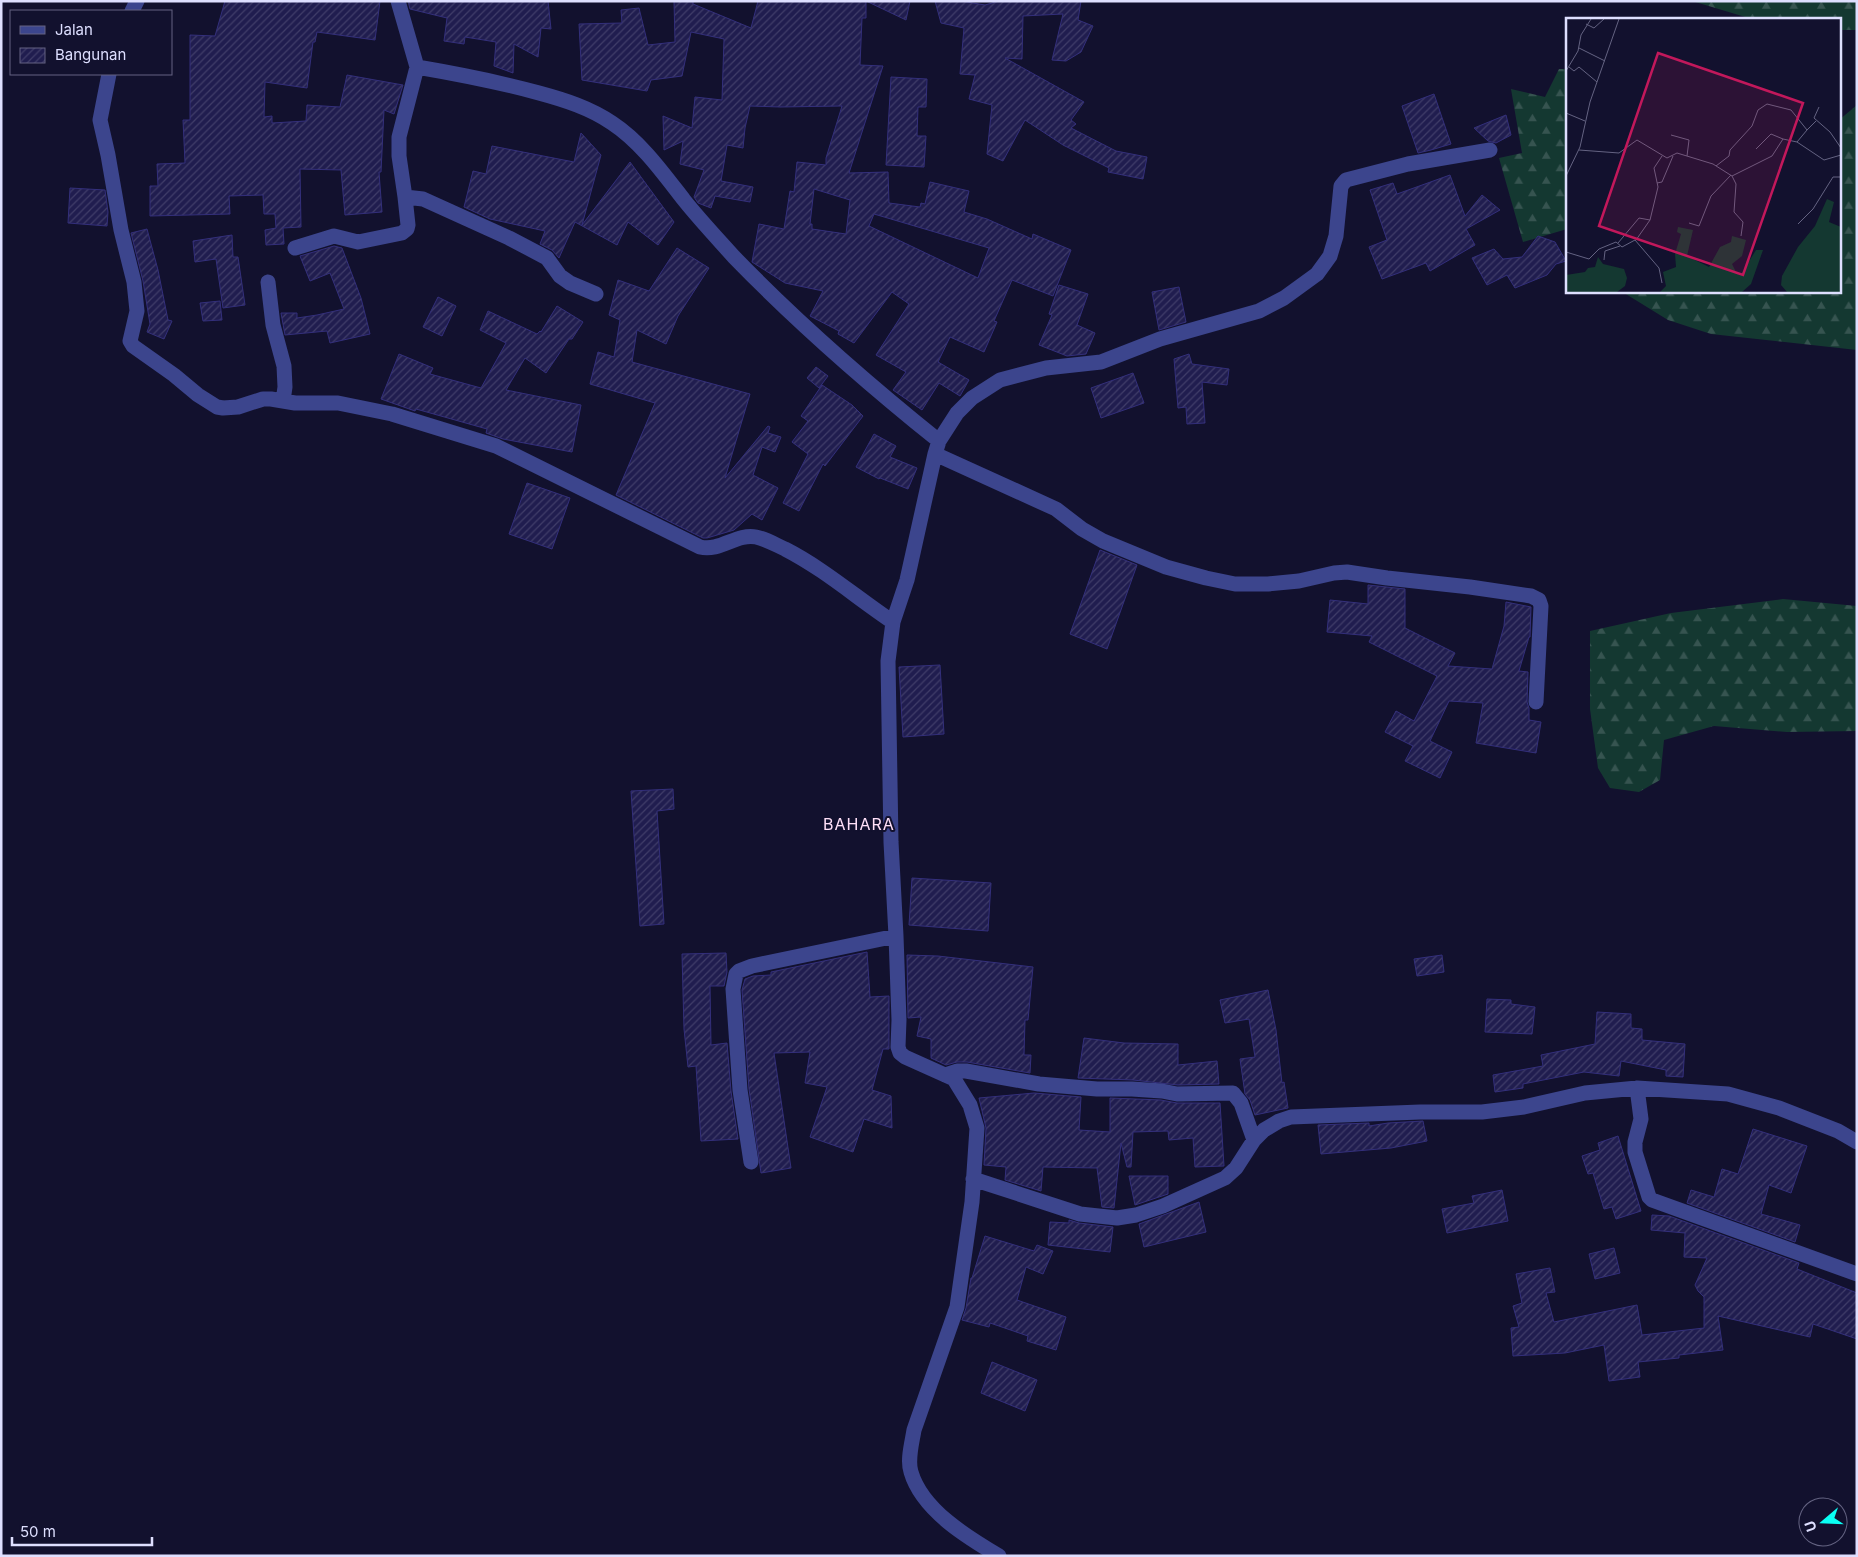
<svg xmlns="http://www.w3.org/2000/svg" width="1858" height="1557" viewBox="0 0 1858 1557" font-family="Inter,sans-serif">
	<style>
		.forest { fill: url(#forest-firs) }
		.building { fill: url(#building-hatch); stroke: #332f7b; fill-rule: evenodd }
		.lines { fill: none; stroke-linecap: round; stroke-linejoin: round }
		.minor { stroke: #3c458d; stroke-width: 15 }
		.labels { text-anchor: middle; stroke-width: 4; stroke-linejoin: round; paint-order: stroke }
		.quarter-label { font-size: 16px; letter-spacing: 1px; fill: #ffe0f8; stroke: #12112e }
		.inset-road { fill: none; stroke: #646382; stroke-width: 1 }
		.view { fill: #c2185b; fill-opacity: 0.15; stroke: #c2185b; stroke-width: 2.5 }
		.inset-edge { fill: none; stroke: #dedfff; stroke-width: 2.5 }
	</style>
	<defs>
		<pattern id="forest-firs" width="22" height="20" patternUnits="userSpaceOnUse" patternTransform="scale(1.25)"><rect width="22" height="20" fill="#143831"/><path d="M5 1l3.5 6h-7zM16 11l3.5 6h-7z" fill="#365450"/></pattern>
		<pattern id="building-hatch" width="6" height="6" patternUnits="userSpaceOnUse" patternTransform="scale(1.25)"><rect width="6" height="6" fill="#201d4f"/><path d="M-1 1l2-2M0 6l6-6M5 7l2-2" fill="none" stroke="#403d69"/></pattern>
	</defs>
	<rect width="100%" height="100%" fill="#12112e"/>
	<path class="forest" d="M 1692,1 L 1857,1 L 1857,30 L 1839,30 L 1839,19 L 1752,19 Z
		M 1559,69 L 1567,69 L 1567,229 L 1523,242 L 1499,158 L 1522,153 L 1511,89 L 1545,97 Z
		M 1857,105 L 1857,350 L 1711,334 L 1668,320 L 1621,291 L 1839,291 L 1839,120 Z
		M 1783,599 L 1857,606 L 1857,731 L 1787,732 L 1714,726 L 1664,740 L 1660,780 L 1639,792 L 1610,788 L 1598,768 L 1590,709 L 1590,631 L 1671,613 Z"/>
	<path class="building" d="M 225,1 L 380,1 L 375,40 L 317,32 L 315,42 L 313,42 L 307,88 L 265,82 L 264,117 L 272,116 L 272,123 L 306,121 L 307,105 L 340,107 L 347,75 L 403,85 L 394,114 L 384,110 L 381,172 L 379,172 L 382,212 L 345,215 L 341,170 L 300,169 L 301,227 L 283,228 L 284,244 L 266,245 L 265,230 L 276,228 L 275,214 L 264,214 L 263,195 L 229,196 L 230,214 L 150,216 L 150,186 L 158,186 L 157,164 L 185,163 L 183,120 L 190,120 L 190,35 L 215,36 Z
		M 408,1 L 548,1 L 551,29 L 541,28 L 538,57 L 514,44 L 513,73 L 494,66 L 496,42 L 465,37 L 464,44 L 444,41 L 447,18 L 410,9 Z
		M 674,1 L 693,1 L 693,4 L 751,28 L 758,1 L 866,1 L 866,18 L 862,18 L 860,65 L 883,66 L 849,173 L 888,172 L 889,203 L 920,207 L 921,203 L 925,204 L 930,182 L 969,191 L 964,212 L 987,219 L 1032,239 L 1033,234 L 1071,250 L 1053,296 L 1012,280 L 994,321 L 997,322 L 984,352 L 950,337 L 938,362 L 969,380 L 960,396 L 939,383 L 922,410 L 893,390 L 906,372 L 876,355 L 909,304 L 892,292 L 854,343 L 838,334 L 839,331 L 810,316 L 823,291 L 785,283 L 752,262 L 759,224 L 784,229 L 790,191 L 794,192 L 797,162 L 826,165 L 826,158 L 842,106 L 780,107 L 750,106 L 745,128 L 743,148 L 727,145 L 721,181 L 753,187 L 750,202 L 715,196 L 711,208 L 698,203 L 694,197 L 704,170 L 680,164 L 683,141 L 664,150 L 663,116 L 692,128 L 695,97 L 722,100 L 724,39 L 691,32 L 682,76 L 651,80 L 647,91 L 582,80 L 579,24 L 622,23 L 621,10 L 639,8 L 648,45 L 675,42 ZM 814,189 L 850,200 L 846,234 L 812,229 L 812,224 L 810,224 ZM 874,214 L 989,248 L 978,278 L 869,226 Z
		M 866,1 L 910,1 L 906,20 Z
		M 935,1 L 961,1 L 985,5 L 999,1 L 1081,1 L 1078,20 L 1093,26 L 1081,52 L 1066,61 L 1052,60 L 1063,14 L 1023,16 L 1022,59 L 1005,58 L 1084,102 L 1071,120 L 1076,124 L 1071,128 L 1116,151 L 1147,157 L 1143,179 L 1108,172 L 1109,168 L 1063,145 L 1025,120 L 1003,161 L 987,154 L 992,105 L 969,99 L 975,75 L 960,74 L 964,28 L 941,23 Z
		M 891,77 L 927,79 L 926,107 L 918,107 L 917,136 L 926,136 L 924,167 L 886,165 Z
		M 1434,94 L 1451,144 L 1431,150 L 1418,153 L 1402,106 Z
		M 1506,115 L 1511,135 L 1496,143 L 1488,141 L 1474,128 Z
		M 581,133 L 601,155 L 582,225 L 630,162 L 674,222 L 658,245 L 628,222 L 617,245 L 575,222 L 559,258 L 552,250 L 540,244 L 545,231 L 490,219 L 464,207 L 473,171 L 486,174 L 492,146 L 574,162 Z
		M 1450,175 L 1465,216 L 1482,195 L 1500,210 L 1466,229 L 1475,245 L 1430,271 L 1426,263 L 1382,279 L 1369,247 L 1387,240 L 1370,190 L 1393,183 L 1397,194 Z
		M 70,188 L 105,190 L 108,212 L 107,226 L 68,223 Z
		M 147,229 L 158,270 L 168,320 L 172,321 L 164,339 L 147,332 L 150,324 L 143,281 L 131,233 Z
		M 232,235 L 233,257 L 238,257 L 245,305 L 223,308 L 216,259 L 195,262 L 193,241 Z
		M 1538,236 L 1555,242 L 1566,261 L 1556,264 L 1547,275 L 1515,288 L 1507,275 L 1487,285 L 1472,258 L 1494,249 L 1503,259 L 1522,257 Z
		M 334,246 L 342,248 L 361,298 L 370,334 L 330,343 L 327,331 L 285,335 L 281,313 L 297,313 L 297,318 L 317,315 L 344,309 L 330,273 L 310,281 L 300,256 Z
		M 677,248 L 709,268 L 678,316 L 666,344 L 637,330 L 632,362 L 750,394 L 725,478 L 768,426 L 770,427 L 768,433 L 781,437 L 775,452 L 762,447 L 753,475 L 778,488 L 762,520 L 752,514 L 734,530 L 707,538 L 703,538 L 616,495 L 655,403 L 590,384 L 598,352 L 614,357 L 620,320 L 609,315 L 618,280 L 649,291 Z
		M 1059,285 L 1088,294 L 1077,325 L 1095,333 L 1086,354 L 1067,356 L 1039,345 L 1052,315 L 1049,314 Z
		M 1179,287 L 1186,322 L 1159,330 L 1152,292 Z
		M 438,297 L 456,306 L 442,336 L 423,327 Z
		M 220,301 L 222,320 L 203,321 L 200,303 Z
		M 557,306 L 583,322 L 572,339 L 569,339 L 546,373 L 525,358 L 506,390 L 581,405 L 572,452 L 503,439 L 486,433 L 487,429 L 416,409 L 415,411 L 381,399 L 399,354 L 433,368 L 430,374 L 481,388 L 506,343 L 480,330 L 488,311 L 537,334 L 540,331 L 541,332 Z
		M 1189,354 L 1192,364 L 1229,369 L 1227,385 L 1202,382 L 1205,423 L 1187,424 L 1186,407 L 1178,408 L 1174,359 Z
		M 816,367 L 828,376 L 819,388 L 807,378 Z
		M 1133,373 L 1144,403 L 1101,418 L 1091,388 Z
		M 822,385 L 852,405 L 863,416 L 825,466 L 823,464 L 799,511 L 783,503 L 808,454 L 792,442 L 808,421 L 801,416 Z
		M 874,434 L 896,446 L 890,457 L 917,468 L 908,489 L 880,478 L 879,479 L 856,467 Z
		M 527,483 L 570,498 L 552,549 L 509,534 Z
		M 1100,550 L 1137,565 L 1107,649 L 1070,634 Z
		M 1368,585 L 1405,589 L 1405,628 L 1455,653 L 1448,666 L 1492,669 L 1504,626 L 1506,602 L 1531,607 L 1530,637 L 1529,637 L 1519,671 L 1528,672 L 1527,702 L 1529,708 L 1529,720 L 1541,722 L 1536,753 L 1476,743 L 1483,703 L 1449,701 L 1430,741 L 1452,752 L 1440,778 L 1405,761 L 1413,746 L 1385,732 L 1396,711 L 1414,721 L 1437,676 L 1369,642 L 1372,636 L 1327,632 L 1330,600 L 1368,604 Z
		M 940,665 L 944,734 L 903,737 L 899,667 Z
		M 673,789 L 674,809 L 657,811 L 664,924 L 640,926 L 631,791 Z
		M 912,878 L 991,883 L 988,931 L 909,925 Z
		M 867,952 L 870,997 L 889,996 L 889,1049 L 883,1049 L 872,1090 L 891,1096 L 892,1128 L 864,1119 L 853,1152 L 810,1137 L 827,1087 L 805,1083 L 810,1052 L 774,1053 L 791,1168 L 761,1173 L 749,1089 L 742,990 L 745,979 L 753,976 L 771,975 L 771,972 Z
		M 726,953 L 727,972 L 724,986 L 710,986 L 711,1045 L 727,1043 L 731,1091 L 738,1139 L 701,1141 L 696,1066 L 688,1067 L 684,1029 L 682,954 Z
		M 907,955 L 938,956 L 1033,967 L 1028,1020 L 1025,1020 L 1024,1055 L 1031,1055 L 1030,1073 L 967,1062 L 957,1062 L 946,1065 L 931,1058 L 931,1039 L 917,1036 L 921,1017 L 908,1018 Z
		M 1442,955 L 1444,972 L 1417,976 L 1414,959 Z
		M 1268,990 L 1276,1030 L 1282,1083 L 1284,1082 L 1288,1108 L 1255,1115 L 1250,1100 L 1245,1094 L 1240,1059 L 1255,1057 L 1249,1019 L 1225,1023 L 1220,1000 Z
		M 1487,999 L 1511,1000 L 1511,1004 L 1535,1007 L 1532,1034 L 1485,1032 Z
		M 1597,1012 L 1631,1014 L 1631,1028 L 1642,1029 L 1642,1040 L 1685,1044 L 1683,1077 L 1666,1076 L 1666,1070 L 1621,1061 L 1619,1076 L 1584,1072 L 1523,1084 L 1523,1088 L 1495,1092 L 1493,1075 L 1543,1066 L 1541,1055 L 1595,1044 Z
		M 1084,1038 L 1124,1043 L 1178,1044 L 1178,1065 L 1217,1061 L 1219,1084 L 1178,1085 L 1133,1080 L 1078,1078 Z
		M 1034,1093 L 1081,1097 L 1079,1130 L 1110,1132 L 1110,1098 L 1161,1100 L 1177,1103 L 1220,1103 L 1224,1166 L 1195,1167 L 1193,1138 L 1169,1140 L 1168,1131 L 1133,1132 L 1131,1167 L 1127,1167 L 1121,1143 L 1114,1208 L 1102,1207 L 1097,1168 L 1043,1167 L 1041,1191 L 1005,1180 L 1006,1167 L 984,1165 L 986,1128 L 979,1098 Z
		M 1423,1121 L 1427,1141 L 1391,1148 L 1321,1154 L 1318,1125 L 1369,1123 L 1369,1126 L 1388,1123 Z
		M 1753,1129 L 1807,1146 L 1791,1193 L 1769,1185 L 1761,1214 L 1800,1225 L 1795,1242 L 1687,1203 L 1691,1190 L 1714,1197 L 1722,1169 L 1738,1174 Z
		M 1618,1136 L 1641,1211 L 1616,1219 L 1612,1207 L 1604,1209 L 1593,1173 L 1588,1174 L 1582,1156 L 1600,1150 L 1598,1143 Z
		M 1129,1176 L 1168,1176 L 1168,1194 L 1135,1205 Z
		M 1502,1190 L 1508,1221 L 1447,1233 L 1442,1209 L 1474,1203 L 1472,1196 Z
		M 1199,1202 L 1206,1232 L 1144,1247 L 1139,1224 Z
		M 1652,1215 L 1669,1216 L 1799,1263 L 1797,1269 L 1857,1293 L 1857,1339 L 1813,1324 L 1810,1337 L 1718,1316 L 1723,1350 L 1679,1355 L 1679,1358 L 1638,1362 L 1640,1377 L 1609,1381 L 1604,1345 L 1565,1353 L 1513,1356 L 1511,1328 L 1519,1327 L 1513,1306 L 1522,1303 L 1516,1274 L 1550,1268 L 1555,1292 L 1546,1293 L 1554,1322 L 1637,1305 L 1642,1335 L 1704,1328 L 1704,1297 L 1698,1291 L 1695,1285 L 1707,1258 L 1684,1257 L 1685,1233 L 1651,1230 Z
		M 1069,1220 L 1079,1223 L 1113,1227 L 1110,1252 L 1048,1245 L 1050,1222 L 1069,1223 Z
		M 985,1236 L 1034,1251 L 1037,1245 L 1053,1251 L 1043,1274 L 1026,1267 L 1017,1300 L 1066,1317 L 1056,1350 L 1027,1341 L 1028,1336 L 990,1323 L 989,1327 L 962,1320 L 966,1308 L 971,1278 L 972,1278 Z
		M 1614,1248 L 1620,1273 L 1595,1279 L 1589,1254 Z
		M 992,1362 L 1037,1380 L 1025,1411 L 981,1393 Z"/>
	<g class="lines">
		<path class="minor" d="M 398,1 L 417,67 C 458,74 499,82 539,93 C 565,100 590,108 612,123 C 641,142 663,173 684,200 C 700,220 717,238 734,257 C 798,323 868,384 939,441 L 935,454 L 907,580 L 893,622 L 888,661 L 891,842 L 896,936 L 899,1020 L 898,1047 L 900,1053 L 905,1057 L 954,1079 L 970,1105 L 977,1128 L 972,1202 L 957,1307 L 914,1430 C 912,1443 907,1460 911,1472 C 922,1510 967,1537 999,1556
			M 132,11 L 137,1
			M 417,67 L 399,137 L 399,156 L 405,197 L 423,199 L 509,238 L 547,258 L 560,276 L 570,283 L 596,294
			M 109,74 L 100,120 L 108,155 L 121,230 L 134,282 L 137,311 L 130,341 L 133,346 L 174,375 L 198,395 L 217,407 L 223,408 L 238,407 L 263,399 L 271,399 L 295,403 L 338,403 L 392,414 L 496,446 L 700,547 C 720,552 737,533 756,537 C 766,539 776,545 785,549 C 824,569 857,598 893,622
			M 295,248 L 334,236 L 358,242 L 402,233 L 407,229 L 408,225 L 405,197
			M 268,282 L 273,325 L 284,366 L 285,387 L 283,401
			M 939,441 L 957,413 L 972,398 L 1000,380 L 1046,368 L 1101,362 L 1160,339 L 1259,311 L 1284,298 L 1317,274 L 1330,256 L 1336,236 L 1341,186 L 1346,180 L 1408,164 L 1490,150
			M 935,454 L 1056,509 L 1082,529 L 1103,541 L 1166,567 L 1206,578 L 1235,584 L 1268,584 L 1299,581 L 1334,573 L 1347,572 L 1387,578 L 1470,587 L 1531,596 L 1539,600 L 1541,606 L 1536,702
			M 945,1075 L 957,1071 L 966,1071 L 1039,1084 L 1097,1089 L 1132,1089 L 1162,1091 L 1177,1094 L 1233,1093 L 1241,1103 L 1254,1140
			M 1637,1088 L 1641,1119 L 1635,1142 L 1635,1152 L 1649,1197 L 1652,1200 L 1857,1274
			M 751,1162 L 740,1090 L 733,989 L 736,974 L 739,971 L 752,966 L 896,936
			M 973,1179 L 1080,1214 L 1117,1218 L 1136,1215 L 1163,1206 L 1225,1178 L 1236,1168 L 1254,1140 L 1264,1130 L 1279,1121 L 1291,1117 L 1420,1112 L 1482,1112 L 1524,1107 L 1585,1093 L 1637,1088 L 1728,1094 L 1779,1108 L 1838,1131 L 1857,1142"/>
	</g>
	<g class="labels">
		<g class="quarter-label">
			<text x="859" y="830">BAHARA</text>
		</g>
	</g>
	<g transform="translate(1566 18)">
		<rect width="275" height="275" fill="#12112e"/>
		<path d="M 261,181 L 268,184 L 263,204 L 275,209 L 275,274 L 221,274 L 215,267 L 216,258 L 232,229 L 249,208 ZM 112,209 L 127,212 L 121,238 L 143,249 L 154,229 L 165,224 L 166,218 L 180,222 L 176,238 L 166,246 L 171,256 L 175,256 L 190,232 L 197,232 L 185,266 L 176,274 L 94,274 L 100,268 L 97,254 L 110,249 L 109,236 L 115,216 L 111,214 ZM 32,239 L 37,246 L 58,251 L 61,260 L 59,268 L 51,274 L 0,274 L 0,257 L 19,254 L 22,250 L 29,249 Z" fill="#143831"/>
		<path class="inset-road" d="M 20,6 L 28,10 L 38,1M 13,30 L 39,43M 3,49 L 8,53 L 13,49 L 31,64M 0,53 L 12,33 L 15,17 L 25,1M 253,89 L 248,100 L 264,114 L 275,130M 0,95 L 19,103M 105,117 L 123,122 L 121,138M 231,124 L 241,112M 190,131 L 205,116 L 217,121M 13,132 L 53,135 L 71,122 L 101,140 L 111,135 L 147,146 L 166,158 L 206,138 L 217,121 L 231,124 L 258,142 L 275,137M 150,148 L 163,138 L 164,132 L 186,108 L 192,92 L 201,86 L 225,92 L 241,112 L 250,103M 0,158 L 14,129 L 24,84 L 53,1M 166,158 L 170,166 L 168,194 L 177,204 L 175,218M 91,165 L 96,164 L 107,138M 123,205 L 133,208 L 145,178 L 165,157M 232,206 L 247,191 L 267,159 L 275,159M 70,222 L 84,202 L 92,169 L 88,150 L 96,138M 52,225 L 73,200 L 84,202M 0,234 L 23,241 L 33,231 L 50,224 L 56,229 L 69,222 L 93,250 L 96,265M 38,242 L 39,233 L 54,228"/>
		<path class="view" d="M 92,35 L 237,85 L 177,257 L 33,208 Z"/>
		<rect width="275" height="275" class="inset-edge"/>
	</g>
	<rect width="1858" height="1557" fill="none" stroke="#dedfff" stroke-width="5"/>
	<rect x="10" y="10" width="162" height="65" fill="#12112e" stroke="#646382"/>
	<rect x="20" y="26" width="25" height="8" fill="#3c458d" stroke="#646382"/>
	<text x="55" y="35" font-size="15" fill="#dedfff">Jalan</text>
	<rect x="20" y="48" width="25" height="15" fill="url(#building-hatch)" stroke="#646382"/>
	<text x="55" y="60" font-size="15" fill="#dedfff">Bangunan</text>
	<g transform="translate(1823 1522) rotate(251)"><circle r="24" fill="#12112e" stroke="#646382"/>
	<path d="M0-4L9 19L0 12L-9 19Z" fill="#0afff4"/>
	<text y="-8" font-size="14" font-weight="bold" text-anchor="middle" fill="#dedfff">U</text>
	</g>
	<path d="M12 1537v8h140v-8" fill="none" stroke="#dedfff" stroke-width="2.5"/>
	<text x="20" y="1537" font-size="15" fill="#dedfff" stroke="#12112e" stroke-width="4" paint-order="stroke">50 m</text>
</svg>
